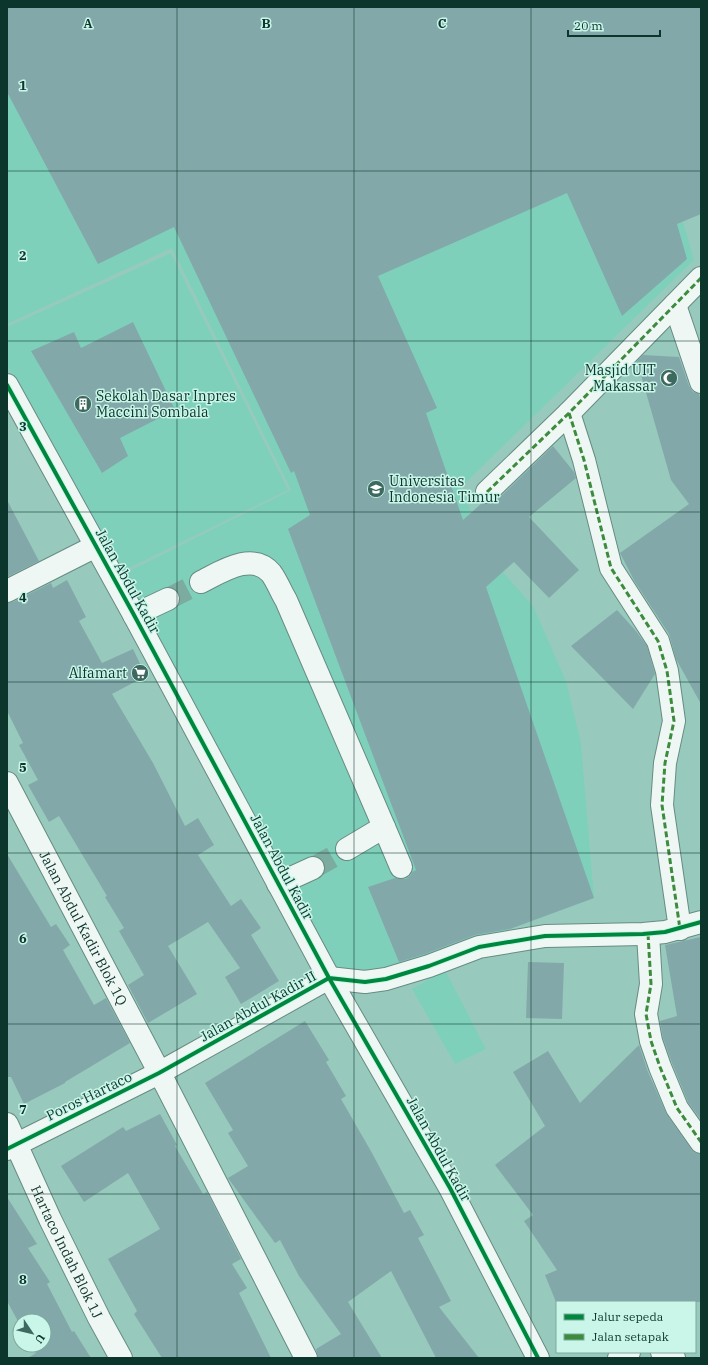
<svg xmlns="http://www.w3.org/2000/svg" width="708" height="1365" viewBox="0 0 708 1365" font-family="'IBM Plex Serif',serif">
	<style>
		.built { fill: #7fd0bb }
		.building { fill: #83a8a9 }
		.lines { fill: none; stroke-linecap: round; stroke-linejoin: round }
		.minor-tunnel { stroke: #7bac9f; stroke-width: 22; stroke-dasharray: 22 11; stroke-linecap: butt }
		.minor-casing { stroke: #678c82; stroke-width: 24 }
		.minor { stroke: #eff7f5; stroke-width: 22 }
		.quiet { stroke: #3d8b3d; stroke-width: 3; stroke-dasharray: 6 3; stroke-linecap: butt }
		.cycleway-casing { stroke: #caf6e9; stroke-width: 6 }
		.cycleway { stroke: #00873e; stroke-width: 4 }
		.grid { fill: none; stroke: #0c352b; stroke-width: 1; stroke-opacity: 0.55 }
		.labels { text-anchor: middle; stroke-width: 3; stroke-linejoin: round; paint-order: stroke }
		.poi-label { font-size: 14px; fill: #0c352b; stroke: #caf6e9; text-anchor: end }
		.street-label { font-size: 14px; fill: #0c352b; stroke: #caf6e9 }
		.grid-label { font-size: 13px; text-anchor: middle; font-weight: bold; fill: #0c352b; stroke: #caf6e9; stroke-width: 3; stroke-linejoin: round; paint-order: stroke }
	</style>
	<rect width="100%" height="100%" fill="#97cabc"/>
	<path class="built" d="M 7,7 L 654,121 L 694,260 L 461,487 L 475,522 L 493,561 L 533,606 L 566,681 L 581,743 L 594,898 L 388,974 L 334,973 L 123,574 L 291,490 L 172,248 L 7,324 Z
		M 171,253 L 288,490 L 121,572 L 7,366 L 7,327 Z
		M 445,970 L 486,1049 L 455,1064 L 412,989 Z"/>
	<path class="building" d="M 7,7 L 701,7 L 701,214 L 677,224 L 687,259 L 622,316 L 567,193 L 378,276 L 437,408 L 426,413 L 463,520 L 482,503 L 490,504 L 496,501 L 553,446 L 574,472 L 576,478 L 529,517 L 579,570 L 549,598 L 514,562 L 486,587 L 594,898 L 510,929 L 475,935 L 425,954 L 399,962 L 368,887 L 395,878 L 400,879 L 406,879 L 411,875 L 412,872 L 416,870 L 288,529 L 310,515 L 294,471 L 291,473 L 174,227 L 98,264 L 7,92 Z
		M 133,322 L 175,410 L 120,438 L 128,456 L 102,473 L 31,351 L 74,332 L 81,348 Z
		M 643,355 L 679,357 L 689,386 L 693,392 L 699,394 L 701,400 L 701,704 L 676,659 L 669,634 L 635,582 L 620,553 L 689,504 L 671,480 L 637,361 Z
		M 7,500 L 39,561 L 7,577 Z
		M 67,580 L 86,617 L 79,621 L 102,663 L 133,649 L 146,676 L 112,694 L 153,763 L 185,826 L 198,818 L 214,845 L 198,855 L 231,906 L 241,899 L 261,928 L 251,935 L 279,981 L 241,1004 L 225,977 L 240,968 L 208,922 L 168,946 L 197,994 L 148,1023 L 128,985 L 144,975 L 119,931 L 124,928 L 105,897 L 107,896 L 59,816 L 49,822 L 28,785 L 38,780 L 19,745 L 23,743 L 7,711 L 7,603 L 13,602 L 51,583 L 53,588 Z
		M 617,610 L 636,631 L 647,646 L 655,674 L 633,709 L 571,646 Z
		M 7,854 L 51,927 L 56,924 L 70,945 L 63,950 L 94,1005 L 106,998 L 130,1043 L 65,1082 L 65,1083 L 24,1104 L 11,1077 L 7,1077 Z
		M 701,937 L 701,1120 L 688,1102 L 672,1063 L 663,1038 L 660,1021 L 677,1016 L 665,945 Z
		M 528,962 L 564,963 L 562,1019 L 526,1018 Z
		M 305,1021 L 329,1060 L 326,1062 L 346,1096 L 341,1099 L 372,1153 L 404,1213 L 410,1210 L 424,1235 L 418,1238 L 451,1301 L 439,1307 L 479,1358 L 436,1358 L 391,1271 L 348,1302 L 382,1358 L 318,1358 L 316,1349 L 341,1334 L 299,1276 L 280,1240 L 275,1243 L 228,1178 L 248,1166 L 228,1133 L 233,1130 L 205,1083 Z
		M 639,1045 L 648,1072 L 667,1115 L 691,1149 L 695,1153 L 701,1154 L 701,1302 L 556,1302 L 545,1275 L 557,1270 L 524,1221 L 533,1215 L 495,1165 L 545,1126 L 513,1072 L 548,1051 L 580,1103 Z
		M 160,1114 L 177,1145 L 175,1146 L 203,1194 L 207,1192 L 241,1259 L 232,1264 L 247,1288 L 239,1293 L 271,1358 L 162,1358 L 134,1314 L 137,1311 L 108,1259 L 160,1229 L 128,1173 L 84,1202 L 61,1166 L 123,1127 L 126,1131 Z
		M 7,1197 L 37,1244 L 28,1248 L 50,1282 L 47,1284 L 72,1332 L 74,1331 L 91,1358 L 28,1358 L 36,1353 L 31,1345 L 44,1345 L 44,1321 L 20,1321 L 20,1325 L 7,1301 Z"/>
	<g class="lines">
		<path class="minor-tunnel" d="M 168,599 L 201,582
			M 313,868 L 347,849"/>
		<defs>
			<g id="minor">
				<path d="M 675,305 L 701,382"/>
				<path d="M 7,385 L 134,615 L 329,978 L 450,1188 L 538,1358"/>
				<path d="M 569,413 L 584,460 L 611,568 L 658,641 L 667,671 L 674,721 L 665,763 L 662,805 L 680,929"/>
				<path d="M 487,492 L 569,413 L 701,278"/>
				<path d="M 201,582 C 221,572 252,551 271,573 C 277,581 281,592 286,600 L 384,827 L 347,849"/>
				<path d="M 7,591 L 96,546"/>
				<path d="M 134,615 L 168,599"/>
				<path id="s1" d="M 7,783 L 167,1087 L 306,1358"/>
				<path d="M 384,827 L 401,867"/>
				<path d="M 278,884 L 313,868"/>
				<path d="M 648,934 L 651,984 L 646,1014 L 651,1041 L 660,1067 L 677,1108 L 701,1142"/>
				<path id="s2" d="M 7,1124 L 50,1219 L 99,1318 L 121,1358"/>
				<path d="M 7,1149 L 159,1073 L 329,978 L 365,982 L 386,979 L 429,966 L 479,947 L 545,936 L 643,934 L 665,932 L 701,922"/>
				<path d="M 662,1352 L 674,1358"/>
				<path d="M 619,1358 L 629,1352"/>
			</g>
		</defs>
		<use href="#minor" class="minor-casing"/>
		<use href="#minor" class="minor"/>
		<path class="quiet" d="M 569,413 L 584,460 L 611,568 L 658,641 L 667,671 L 674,721 L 665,763 L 662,805 L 680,929
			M 487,492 L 569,413 L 701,278
			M 648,934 L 651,984 L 646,1014 L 651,1041 L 660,1067 L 677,1108 L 701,1142"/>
		<defs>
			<path id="cycleway" d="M 7,385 L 134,615 L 329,978 L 450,1188 L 538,1358
				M 7,1149 L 159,1073 L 329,978 L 365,982 L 386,979 L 429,966 L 479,947 L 545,936 L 643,934 L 665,932 L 701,922"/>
		</defs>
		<use href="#cycleway" class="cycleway-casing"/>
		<use href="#cycleway" class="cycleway"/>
	</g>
	<path class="grid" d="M 177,7 L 177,1358M 354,7 L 354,1358M 531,7 L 531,1358M 7,171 L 701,171M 7,341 L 701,341M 7,512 L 701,512M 7,682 L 701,682M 7,853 L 701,853M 7,1024 L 701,1024M 7,1194 L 701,1194"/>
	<defs>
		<symbol id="mosque-disc" viewBox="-11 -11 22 22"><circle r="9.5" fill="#3d695e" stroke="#caf6e9"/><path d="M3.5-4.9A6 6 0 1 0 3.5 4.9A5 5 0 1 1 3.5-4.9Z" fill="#fff"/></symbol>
		<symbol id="building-disc" viewBox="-11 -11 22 22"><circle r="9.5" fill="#3d695e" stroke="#caf6e9"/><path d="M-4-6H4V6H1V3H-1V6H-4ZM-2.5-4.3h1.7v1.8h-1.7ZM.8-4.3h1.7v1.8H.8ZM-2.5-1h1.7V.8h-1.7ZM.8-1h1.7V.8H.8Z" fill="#fff"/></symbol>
		<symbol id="university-disc" viewBox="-11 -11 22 22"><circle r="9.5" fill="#3d695e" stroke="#caf6e9"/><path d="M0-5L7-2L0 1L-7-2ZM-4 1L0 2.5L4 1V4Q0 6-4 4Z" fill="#fff"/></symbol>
		<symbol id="supermarket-disc" viewBox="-11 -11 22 22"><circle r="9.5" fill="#3d695e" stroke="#caf6e9"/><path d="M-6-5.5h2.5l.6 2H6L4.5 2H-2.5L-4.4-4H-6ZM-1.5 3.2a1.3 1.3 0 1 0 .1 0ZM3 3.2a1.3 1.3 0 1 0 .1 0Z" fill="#fff"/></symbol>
	</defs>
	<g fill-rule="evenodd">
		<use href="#mosque-disc" x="659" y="368" width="20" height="20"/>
		<use href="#building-disc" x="73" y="394" width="20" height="20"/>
		<use href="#university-disc" x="366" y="479" width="20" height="20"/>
		<use href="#supermarket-disc" x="130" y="663" width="20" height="20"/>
	</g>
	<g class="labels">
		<g class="poi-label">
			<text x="656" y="375">Masjid UIT<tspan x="656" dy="16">Makassar</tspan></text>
			<text x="96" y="401" text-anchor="start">Sekolah Dasar Inpres<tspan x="96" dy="16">Maccini Sombala</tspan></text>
			<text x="389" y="486" text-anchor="start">Universitas<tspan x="389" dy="16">Indonesia Timur</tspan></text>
			<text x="127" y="678">Alfamart</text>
		</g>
		<g class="street-label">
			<text transform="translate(128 581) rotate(61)" y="5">Jalan Abdul Kadir</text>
			<text transform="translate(282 867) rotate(62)" y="5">Jalan Abdul Kadir</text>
			<text dy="5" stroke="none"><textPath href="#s1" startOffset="164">Jalan Abdul Kadir Blok 1Q</textPath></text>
			<text transform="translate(258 1006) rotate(-29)" y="5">Jalan Abdul Kadir II</text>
			<text transform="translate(89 1096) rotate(-26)" y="5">Poros Hartaco</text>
			<text transform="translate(439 1149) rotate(61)" y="5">Jalan Abdul Kadir</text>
			<text dy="5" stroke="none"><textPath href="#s2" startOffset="141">Hartaco Indah Blok 1J</textPath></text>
		</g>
	</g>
	<g class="grid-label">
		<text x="88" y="28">A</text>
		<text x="266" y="28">B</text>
		<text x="442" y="28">C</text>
		<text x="23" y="90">1</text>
		<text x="23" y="260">2</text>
		<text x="23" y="431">3</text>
		<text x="23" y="602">4</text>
		<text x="23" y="772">5</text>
		<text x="23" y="943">6</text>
		<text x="23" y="1114">7</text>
		<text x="23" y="1284">8</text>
	</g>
	<rect width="708" height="1365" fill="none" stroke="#0c352b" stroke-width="16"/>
	<rect x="556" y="1301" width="140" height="52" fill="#caf6e9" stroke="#7ea99d"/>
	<rect x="564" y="1314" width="20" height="6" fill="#00873e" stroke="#7ea99d"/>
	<text x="592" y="1321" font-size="12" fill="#0c352b">Jalur sepeda</text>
	<rect x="564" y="1334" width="20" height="6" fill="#3d8b3d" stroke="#7ea99d"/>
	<text x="592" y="1341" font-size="12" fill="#0c352b">Jalan setapak</text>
	<g transform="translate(32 1333) rotate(125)"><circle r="19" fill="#caf6e9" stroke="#7ea99d"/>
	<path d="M0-3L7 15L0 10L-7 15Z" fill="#3d695e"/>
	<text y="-6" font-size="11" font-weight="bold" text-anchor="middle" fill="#0c352b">U</text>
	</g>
	<path d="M568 30v6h92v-6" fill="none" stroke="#0c352b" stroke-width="2"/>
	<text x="574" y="30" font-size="12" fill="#0c352b" stroke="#caf6e9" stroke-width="3" paint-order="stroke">20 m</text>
</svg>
